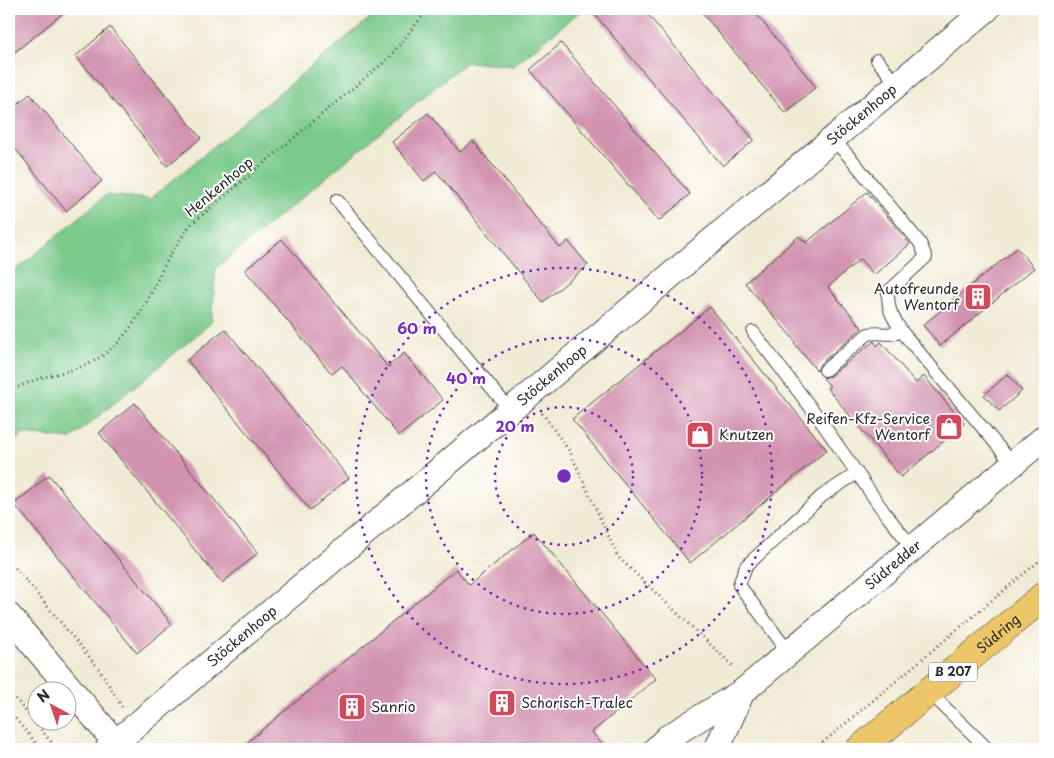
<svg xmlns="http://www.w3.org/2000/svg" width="1054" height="758" viewBox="0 0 1054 758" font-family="'Playpen Sans',sans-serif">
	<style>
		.green { fill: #7aca8b; stroke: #527a5b }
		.building { fill: #d293af }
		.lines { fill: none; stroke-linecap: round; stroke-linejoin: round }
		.service-casing { stroke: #494844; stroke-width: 14 }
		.minor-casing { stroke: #494844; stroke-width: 27 }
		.primary-casing { stroke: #494844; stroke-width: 29 }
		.path { stroke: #494844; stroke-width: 3; stroke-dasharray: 1 4; stroke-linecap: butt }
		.service { stroke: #fff; stroke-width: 12 }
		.minor { stroke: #fff; stroke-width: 25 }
		.primary { stroke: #ecc669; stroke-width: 28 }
		.ring { fill: none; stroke: #7b2cbf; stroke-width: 2.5; stroke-dasharray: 2.5 5 }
		.labels { text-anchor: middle; stroke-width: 4; stroke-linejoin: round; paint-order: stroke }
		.shield { fill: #fff; stroke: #6b6b6b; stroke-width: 1 }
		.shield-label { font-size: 12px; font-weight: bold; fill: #2b2b2b }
		.street-label { font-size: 14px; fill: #2b2b2b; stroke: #fff }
		.poi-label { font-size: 14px; fill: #2b2b2b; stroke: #fff; text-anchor: start }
		.centre { fill: #7b2cbf; stroke: #fff; stroke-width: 2.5 }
		.ring-label { font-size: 15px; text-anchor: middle; font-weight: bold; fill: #7b2cbf; stroke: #fff; stroke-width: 4; stroke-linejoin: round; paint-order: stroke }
	</style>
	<rect width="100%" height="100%" fill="#fff"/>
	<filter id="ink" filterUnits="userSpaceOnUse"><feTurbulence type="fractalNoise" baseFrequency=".02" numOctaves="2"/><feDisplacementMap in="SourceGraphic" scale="10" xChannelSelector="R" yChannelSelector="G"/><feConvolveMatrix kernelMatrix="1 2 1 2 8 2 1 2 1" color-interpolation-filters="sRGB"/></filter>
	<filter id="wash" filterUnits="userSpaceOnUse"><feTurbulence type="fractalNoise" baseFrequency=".0096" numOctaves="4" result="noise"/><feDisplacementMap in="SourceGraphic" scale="20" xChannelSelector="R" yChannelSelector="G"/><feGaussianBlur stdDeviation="1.12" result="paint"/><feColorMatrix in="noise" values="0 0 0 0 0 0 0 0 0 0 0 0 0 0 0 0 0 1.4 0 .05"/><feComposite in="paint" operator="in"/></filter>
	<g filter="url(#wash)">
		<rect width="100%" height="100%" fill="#f0ebd4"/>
		<path class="green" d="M 381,9 L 583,9 L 513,66 L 466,62 L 216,268 L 211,323 L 71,439 L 23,434 L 9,446 L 9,276 L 106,195 L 150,199 Z"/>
		<g id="blocks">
			<path class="building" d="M 9,9 L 68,9 L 9,57 Z
				M 590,9 L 643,9 L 754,140 L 723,166 Z
				M 699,9 L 752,9 L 816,87 L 785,113 Z
				M 110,27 L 201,138 L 167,166 L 76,56 Z
				M 561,43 L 690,194 L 659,221 L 530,70 Z
				M 30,94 L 102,181 L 66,211 L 9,141 L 9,111 Z
				M 428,113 L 460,152 L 473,141 L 560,248 L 568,241 L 588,265 L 543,302 L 436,171 L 424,181 L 392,142 Z
				M 867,192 L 910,244 L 874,275 L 860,259 L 828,287 L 862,328 L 820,364 L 817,371 L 794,343 L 796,342 L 745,283 L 799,236 L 806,243 Z
				M 282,239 L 388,367 L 404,353 L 443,400 L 399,436 L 342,366 L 332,374 L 245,270 Z
				M 1017,248 L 1034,268 L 940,346 L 923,325 Z
				M 710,307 L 827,450 L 690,563 L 572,419 Z
				M 225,329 L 349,478 L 310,510 L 187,360 Z
				M 874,341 L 877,346 L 881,342 L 916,383 L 924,376 L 964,424 L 901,477 L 827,388 L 830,386 L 823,378 L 830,376 Z
				M 1008,374 L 1022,391 L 999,411 L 984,395 Z
				M 135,403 L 258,553 L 222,583 L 99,433 Z
				M 49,475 L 172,624 L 137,653 L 14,504 Z
				M 534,532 L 656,679 L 592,732 L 606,749 L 239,749 L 456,569 L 469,585 Z"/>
		</g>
	</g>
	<g filter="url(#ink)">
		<use href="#blocks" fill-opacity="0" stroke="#494844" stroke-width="1"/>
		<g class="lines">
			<defs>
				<path id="service" d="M 877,60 L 897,84
					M 832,138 L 854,162 L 920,243 L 926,257 L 888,292 C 888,312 892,316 903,333 L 1013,464
					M 337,200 L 510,410
					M 753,332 L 815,413 L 857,473
					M 825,370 L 868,334 C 880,331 890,337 901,331
					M 789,653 L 739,585 L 746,566 L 822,496 L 857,473 L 884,512 L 913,548
					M 929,692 L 988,749"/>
				<g id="minor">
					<path d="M 9,616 L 121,749"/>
					<path id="s1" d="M 108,749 L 987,9"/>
					<path id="s2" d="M 656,749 L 667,738 L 742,692 L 1045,437"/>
					<path d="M 717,749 L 742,692"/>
				</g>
				<g id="primary">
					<path id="s3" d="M 860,749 L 1045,595"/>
				</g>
			</defs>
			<use href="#service" class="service-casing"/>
			<use href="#minor" class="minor-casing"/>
			<use href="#primary" class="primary-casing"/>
			<path class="path" d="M 9,391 C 21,386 35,379 48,376 C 63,372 78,369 92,362 C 135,339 148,295 170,255 C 176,245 183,236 189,226 L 389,58 L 428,9
				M 542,413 L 570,452 L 618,557 L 734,667
				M 9,560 L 100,670 L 122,707
				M 9,691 L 57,749
				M 9,711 L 41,749
				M 815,749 L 1045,556"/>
			<use href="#service" class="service"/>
			<use href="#minor" class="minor"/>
			<use href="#primary" class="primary"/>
		</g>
	</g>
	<g class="ring">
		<circle cx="564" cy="476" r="69"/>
		<circle cx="564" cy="476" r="138"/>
		<circle cx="564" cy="476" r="208"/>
	</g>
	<defs>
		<symbol id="building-square" viewBox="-11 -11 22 22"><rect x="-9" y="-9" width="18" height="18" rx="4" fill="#d1495b" stroke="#fff"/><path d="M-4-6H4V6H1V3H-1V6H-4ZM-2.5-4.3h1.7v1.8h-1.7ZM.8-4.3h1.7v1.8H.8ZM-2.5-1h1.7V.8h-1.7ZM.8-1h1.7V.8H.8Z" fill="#fff"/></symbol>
		<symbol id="shop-square" viewBox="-11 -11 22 22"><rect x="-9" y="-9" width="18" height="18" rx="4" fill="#d1495b" stroke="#fff"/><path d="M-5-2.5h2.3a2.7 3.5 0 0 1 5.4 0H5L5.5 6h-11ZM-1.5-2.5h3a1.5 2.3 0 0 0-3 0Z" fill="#fff"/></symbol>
	</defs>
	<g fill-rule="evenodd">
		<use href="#building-square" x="962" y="281" width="32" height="32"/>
		<use href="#shop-square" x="933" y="411" width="32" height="32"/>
		<use href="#shop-square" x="684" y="419" width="32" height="32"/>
		<use href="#building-square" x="486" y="687" width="32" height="32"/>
		<use href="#building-square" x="336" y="691" width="32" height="32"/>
	</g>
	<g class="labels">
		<rect class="shield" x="929" y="662.5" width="48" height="19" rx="4"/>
		<g class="shield-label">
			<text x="953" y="676">B 207</text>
		</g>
		<g class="street-label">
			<text dy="5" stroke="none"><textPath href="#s1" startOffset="985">Stöckenhoop</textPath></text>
			<text transform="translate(219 187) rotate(-40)" y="5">Henkenhoop</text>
			<text dy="5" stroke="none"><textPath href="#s1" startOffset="580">Stöckenhoop</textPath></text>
			<text dy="5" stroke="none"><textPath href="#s2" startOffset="301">Südredder</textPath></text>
			<text dy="5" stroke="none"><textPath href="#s3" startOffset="180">Südring</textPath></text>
			<text dy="5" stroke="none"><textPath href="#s1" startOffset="175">Stöckenhoop</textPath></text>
		</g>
		<g class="poi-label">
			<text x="959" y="294" text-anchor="end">Autofreunde<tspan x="959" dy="16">Wentorf</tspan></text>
			<text x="930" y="424" text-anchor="end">Reifen-Kfz-Service<tspan x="930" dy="16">Wentorf</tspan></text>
			<text x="719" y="440">Knutzen</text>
			<text x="521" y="708">Schorisch-Tralec</text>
			<text x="371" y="712">Sanrio</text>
		</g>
	</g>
	<circle cx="564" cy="476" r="8" class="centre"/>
	<g class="ring-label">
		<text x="417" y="334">60 m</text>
		<text x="466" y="384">40 m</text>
		<text x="515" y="432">20 m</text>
	</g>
	<rect width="1054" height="758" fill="none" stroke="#fff" stroke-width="30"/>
	<g transform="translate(52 706) rotate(320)"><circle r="24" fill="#ffffff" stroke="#aaaaaa"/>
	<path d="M0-4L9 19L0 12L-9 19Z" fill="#d1495b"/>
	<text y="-8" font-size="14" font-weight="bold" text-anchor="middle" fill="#2b2b2b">N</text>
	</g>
</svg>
